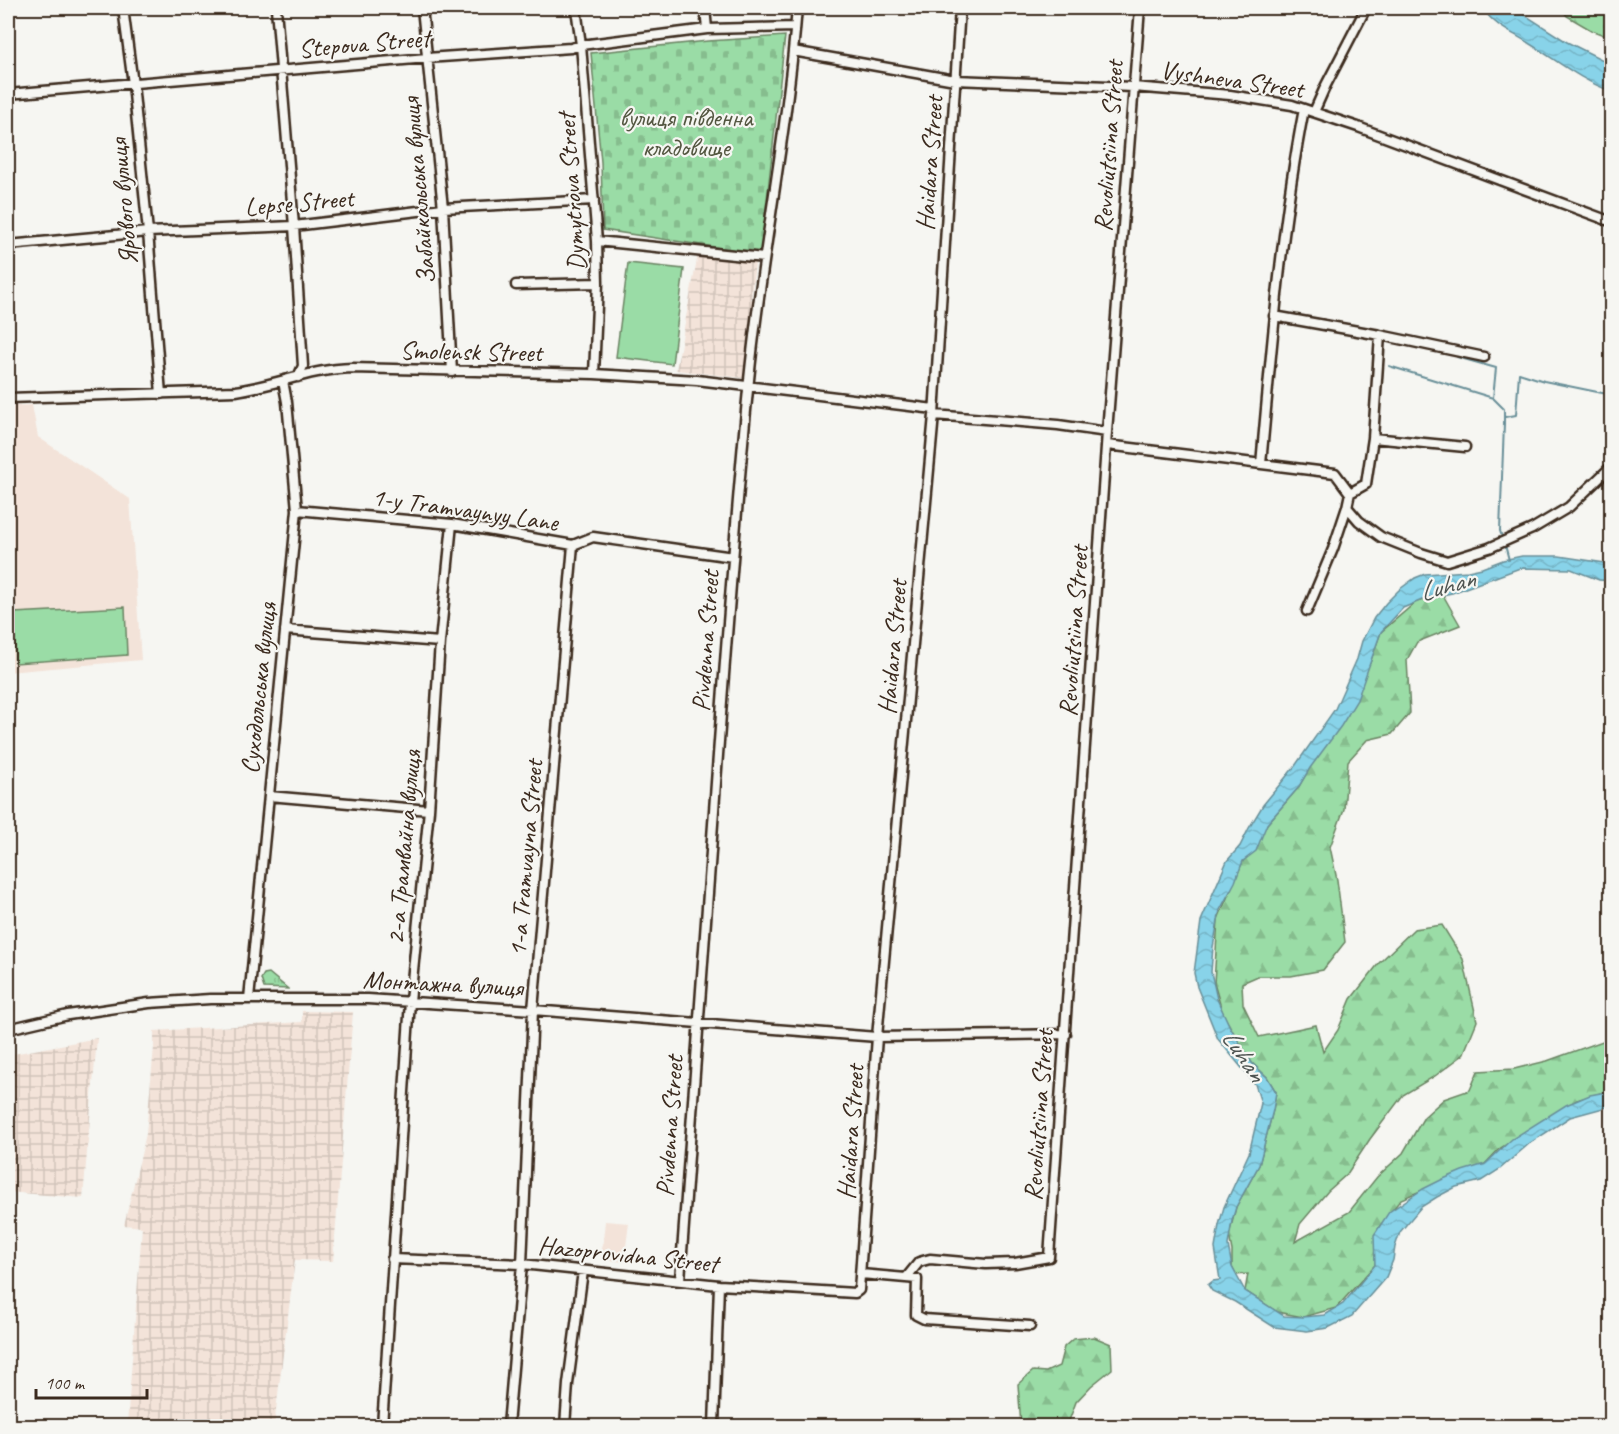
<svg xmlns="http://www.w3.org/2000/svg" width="1619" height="1434" viewBox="0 0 1619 1434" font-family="Caveat,sans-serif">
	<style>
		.built { fill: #f3e3d9 }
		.industrial { fill: url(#industrial-grid) }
		.grass { fill: url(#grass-tufts); stroke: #6a8362; stroke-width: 1.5 }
		.forest { fill: url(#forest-firs); stroke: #6a8362; stroke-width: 1.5 }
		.cemetery { fill: url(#cemetery-stones); stroke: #6a8362; stroke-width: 1.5 }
		.pitch { fill: #9adca6; stroke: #6a8362; stroke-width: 1.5 }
		.water { fill: url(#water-waves); stroke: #698f98; stroke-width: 1.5 }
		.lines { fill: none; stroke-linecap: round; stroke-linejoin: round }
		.stream { stroke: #698f98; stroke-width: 2 }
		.minor-casing { stroke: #3b2a1e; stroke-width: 13 }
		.minor { stroke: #f6f6f2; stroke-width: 8 }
		.labels { text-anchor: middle; stroke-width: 4.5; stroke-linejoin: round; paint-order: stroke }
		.street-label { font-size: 26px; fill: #3b2a1e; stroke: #f6f6f2 }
		.park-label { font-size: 26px; fill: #535640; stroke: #f6f6f2 }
		.water-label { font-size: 27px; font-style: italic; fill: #4e5451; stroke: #f6f6f2 }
	</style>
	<defs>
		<pattern id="industrial-grid" width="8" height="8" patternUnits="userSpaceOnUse" patternTransform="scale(1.5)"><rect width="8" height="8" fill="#f3e3d9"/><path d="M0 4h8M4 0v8" fill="none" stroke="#d1c3ba"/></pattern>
		<pattern id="grass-tufts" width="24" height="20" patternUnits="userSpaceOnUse" patternTransform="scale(1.5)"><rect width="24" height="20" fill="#9adca6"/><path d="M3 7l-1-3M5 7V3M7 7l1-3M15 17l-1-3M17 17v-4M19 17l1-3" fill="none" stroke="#86bd8e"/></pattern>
		<pattern id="forest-firs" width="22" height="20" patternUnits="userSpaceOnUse" patternTransform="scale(1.5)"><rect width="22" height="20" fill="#9adca6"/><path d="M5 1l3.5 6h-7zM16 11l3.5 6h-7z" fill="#86bd8e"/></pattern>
		<pattern id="cemetery-stones" width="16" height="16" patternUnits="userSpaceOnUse" patternTransform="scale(1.5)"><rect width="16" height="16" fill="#9adca6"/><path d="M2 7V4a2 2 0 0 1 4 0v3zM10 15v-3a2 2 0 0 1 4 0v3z" fill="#86bd8e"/></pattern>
		<pattern id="water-waves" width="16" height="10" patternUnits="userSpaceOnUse" patternTransform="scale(1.5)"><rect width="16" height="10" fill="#88d3e9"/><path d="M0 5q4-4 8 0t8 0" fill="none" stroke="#76b5c7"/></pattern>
	</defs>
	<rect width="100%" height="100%" fill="#f6f6f2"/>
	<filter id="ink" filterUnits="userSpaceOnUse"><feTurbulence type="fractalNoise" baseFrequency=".0167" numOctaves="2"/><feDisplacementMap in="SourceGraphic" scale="12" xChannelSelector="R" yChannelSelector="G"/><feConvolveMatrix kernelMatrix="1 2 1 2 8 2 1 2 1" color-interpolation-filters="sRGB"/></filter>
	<g filter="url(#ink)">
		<path class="built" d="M 32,405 L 38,437 L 130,499 L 141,660 L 8,672 L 8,406 Z
			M 605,1221 L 629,1223 L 624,1262 L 601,1259 Z"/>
		<path class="industrial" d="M 698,254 L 755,263 L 751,299 L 755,300 L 743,378 L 676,370 Z
			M 302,1011 L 353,1012 L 333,1261 L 295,1260 L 274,1426 L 127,1426 L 142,1227 L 124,1225 L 146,1134 L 154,1047 L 154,1031 L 302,1022 Z
			M 97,1038 L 83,1198 L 8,1192 L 8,1055 Z"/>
		<path class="grass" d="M 269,973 L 288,989 L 264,988 L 261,979 L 264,974 Z"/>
		<path class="forest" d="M 1561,8 L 1611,8 L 1611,38 L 1591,30 L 1567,16 Z
			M 1443,595 L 1460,625 L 1417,642 L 1407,660 L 1410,713 L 1392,734 L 1367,740 L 1348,761 L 1344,809 L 1330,847 L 1337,880 L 1345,942 L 1323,970 L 1291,976 L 1258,976 L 1242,983 L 1243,1004 L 1259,1037 L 1316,1025 L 1323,1052 L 1338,1030 L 1351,999 L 1379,963 L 1414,929 L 1442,925 L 1463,959 L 1477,1021 L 1463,1055 L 1435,1076 L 1403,1095 L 1370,1139 L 1347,1174 L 1328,1191 L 1300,1224 L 1295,1242 L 1349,1212 L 1377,1177 L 1403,1153 L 1424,1117 L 1444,1099 L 1470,1090 L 1478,1071 L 1514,1069 L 1547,1061 L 1611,1038 L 1611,1090 L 1577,1100 L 1499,1149 L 1485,1164 L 1401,1199 L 1379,1227 L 1375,1265 L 1336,1308 L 1303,1317 L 1277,1312 L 1245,1291 L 1248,1274 L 1236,1275 L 1232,1267 L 1232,1251 L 1229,1235 L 1236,1207 L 1259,1165 L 1273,1110 L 1276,1092 L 1267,1077 L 1252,1063 L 1230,1027 L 1222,1011 L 1214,983 L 1218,919 L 1243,861 L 1267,824 L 1298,788 L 1370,663 L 1381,632 L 1416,602 Z
			M 1094,1337 L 1111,1344 L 1112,1369 L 1091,1386 L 1076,1402 L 1067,1426 L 1021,1426 L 1018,1384 L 1033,1371 L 1046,1372 L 1059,1366 L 1064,1347 L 1073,1339 Z"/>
		<path class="cemetery" d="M 785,36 L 761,254 L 603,230 L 601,162 L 591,53 L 708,41 Z"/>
		<path class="pitch" d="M 628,263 L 684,269 L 672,364 L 616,357 Z
			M 125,607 L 127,655 L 15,663 L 14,613 Z"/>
		<path class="water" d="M 1482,8 L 1514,8 L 1567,42 L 1611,64 L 1611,91 C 1582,81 1556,60 1530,44 C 1510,31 1497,28 1482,8 Z
			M 1522,556 L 1559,556 L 1611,564 L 1611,581 L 1599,580 L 1571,569 L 1520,568 L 1452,593 L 1427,598 L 1403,608 L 1381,632 L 1357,700 L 1341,726 L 1310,768 L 1298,788 L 1267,824 L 1256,851 L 1243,861 L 1235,882 L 1220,910 L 1213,947 L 1211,972 L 1217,999 L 1230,1027 L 1244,1050 L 1252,1063 L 1267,1077 L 1276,1092 L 1273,1110 L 1259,1165 L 1236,1207 L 1232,1221 L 1228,1245 L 1232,1267 L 1245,1291 L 1284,1316 L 1303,1317 L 1325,1315 L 1343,1304 L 1375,1265 L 1374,1235 L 1389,1212 L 1423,1189 L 1441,1180 L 1462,1171 L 1485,1164 L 1512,1139 L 1566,1105 L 1590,1095 L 1611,1091 L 1611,1106 L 1570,1117 L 1530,1143 L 1500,1169 L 1481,1181 L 1456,1187 L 1437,1197 L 1421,1207 L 1400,1232 L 1395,1247 L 1393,1260 L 1386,1277 L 1352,1316 L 1328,1328 L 1307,1331 L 1274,1327 L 1235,1302 L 1212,1291 L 1208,1285 L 1213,1281 L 1220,1280 L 1215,1248 L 1219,1225 L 1224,1207 L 1249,1153 L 1261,1103 L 1255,1084 L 1218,1039 L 1197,987 L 1194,973 L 1201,921 L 1227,861 L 1240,846 L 1249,828 L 1263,805 L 1295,766 L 1335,709 L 1357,659 L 1362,641 L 1374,618 L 1386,603 L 1400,589 L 1415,578 L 1425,574 L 1468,571 L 1482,568 L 1503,560 Z"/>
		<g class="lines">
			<path class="stream" d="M 1457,357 L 1496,368 L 1493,398
				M 1389,366 L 1493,398 L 1504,409 L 1504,424 L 1500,531 L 1503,540
				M 1505,417 L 1516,415 L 1519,373 L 1544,381 L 1612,395
				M 1505,545 L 1509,560"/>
			<defs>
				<path id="minor" d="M 123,8 L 133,84 L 148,232 L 161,394
					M 276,8 L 294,226 L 303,366 L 298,377
					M 422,8 L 443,208 L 452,372
					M 576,8 L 581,45 L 597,241 L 598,283 L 594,374
					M 705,8 L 707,29
					M 793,51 L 955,80 L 1133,87 L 1230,95 L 1292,105 L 1358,127 L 1612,222
					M 8,94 L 427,58 L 571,48 L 581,45 L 707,29 L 795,27
					M 1314,112 L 1326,85 L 1366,8
					M 597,241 L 764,258
					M 8,245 L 148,232 L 294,226 L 443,208 L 594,200
					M 516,285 L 598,283
					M 1274,316 L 1380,335 L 1484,357
					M 8,398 L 236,391 C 276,385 312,369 352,368 L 594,374 L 697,380 L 934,409
					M 934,415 L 1058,425 L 1107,432
					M 1373,438 L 1465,447
					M 1107,445 L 1335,473 L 1350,493 L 1347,507 L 1359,521 L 1381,537 L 1421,553 L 1447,561 L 1489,548 L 1532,529 L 1569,507 L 1612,466
					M 1261,464 C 1272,344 1281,227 1304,109
					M 1350,493 L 1366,484 L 1373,438 L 1380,335
					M 297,510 L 452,524 L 573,545 L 593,537 L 733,557
					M 1307,611 L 1333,549 L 1347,507
					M 285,630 L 440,642
					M 269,796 L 429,810
					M 249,999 L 297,510 L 287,402 L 283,381
					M 8,1029 L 68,1015 L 149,1003 L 210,999 L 368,999 L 533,1010 L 877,1037 L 1066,1034
					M 392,1259 L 522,1264 L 719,1285 L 855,1293 L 859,1290 L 877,1037 L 934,415 L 960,8
					M 861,1274 L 917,1279 L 916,1315 L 924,1319 L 1030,1326
					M 906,1278 L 919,1262 L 930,1259 L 986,1264 L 1015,1263 L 1049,1257 L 1107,432 L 1140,8
					M 680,1280 C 692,1105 704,930 718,755 C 727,633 736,511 748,390 C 760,262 787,136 797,8
					M 382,1426 L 410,1001 L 429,810 L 440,642 L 452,524
					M 508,1426 L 522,1264 L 533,1010 L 573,545
					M 565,1426 L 568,1384 L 583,1271
					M 714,1426 L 719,1285"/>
			</defs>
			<use href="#minor" class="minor-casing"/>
			<use href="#minor" class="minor"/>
		</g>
	</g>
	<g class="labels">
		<g class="street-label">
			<text transform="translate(364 43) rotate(-5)" y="9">Stepova Street</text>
			<text transform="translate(1232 79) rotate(8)" y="9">Vyshneva Street</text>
			<text transform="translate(1108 146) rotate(-86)" y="9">Revoliutsiina Street</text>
			<text transform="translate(929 163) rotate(-86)" y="9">Haidara Street</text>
			<text transform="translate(418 191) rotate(-95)" y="9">Забайкальська вулиця</text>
			<text transform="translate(571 192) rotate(-94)" y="9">Dymytrova Street</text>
			<text transform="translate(123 202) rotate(-95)" y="9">Ярового вулиця</text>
			<text transform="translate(299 202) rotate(-5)" y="9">Lepse Street</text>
			<text transform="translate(471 351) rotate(1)" y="9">Smolensk Street</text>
			<text transform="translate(465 509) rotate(8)" y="9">1-y Tramvaynyy Lane</text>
			<text transform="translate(1073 631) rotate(-86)" y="9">Revoliutsiina Street</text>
			<text transform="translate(705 641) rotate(-86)" y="9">Pivdenna Street</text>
			<text transform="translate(892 647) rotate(-85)" y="9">Haidara Street</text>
			<text transform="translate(258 688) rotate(-84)" y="9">Суходольська вулиця</text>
			<text transform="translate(403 847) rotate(-85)" y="9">2-а Трамвайна вулиця</text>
			<text transform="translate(525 858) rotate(-85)" y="9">1-a Tramvayna Street</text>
			<text transform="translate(443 983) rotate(3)" y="9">Монтажна вулиця</text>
			<text transform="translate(1038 1115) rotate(-86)" y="9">Revoliutsiina Street</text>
			<text transform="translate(669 1126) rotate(-86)" y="9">Pivdenna Street</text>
			<text transform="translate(850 1132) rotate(-86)" y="9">Haidara Street</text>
			<text transform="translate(628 1254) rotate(6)" y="9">Hazoprovidna Street</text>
		</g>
		<g class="park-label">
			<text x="686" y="126">вулиця південна<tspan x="686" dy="30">кладовище</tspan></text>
		</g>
		<g class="water-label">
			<text transform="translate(1447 585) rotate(-15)" y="9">Luhan</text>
			<text transform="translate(1244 1055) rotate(56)" y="9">Luhan</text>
		</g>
	</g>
	<rect width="1619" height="1434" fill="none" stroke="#f6f6f2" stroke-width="30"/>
	<rect x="15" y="15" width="1589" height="1404" fill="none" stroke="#3b2a1e" stroke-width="2" filter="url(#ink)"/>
	<path d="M36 1389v9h111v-9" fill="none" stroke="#3b2a1e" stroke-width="3"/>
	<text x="45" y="1389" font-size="18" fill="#3b2a1e" stroke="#f6f6f2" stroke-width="4.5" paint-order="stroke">100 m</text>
</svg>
